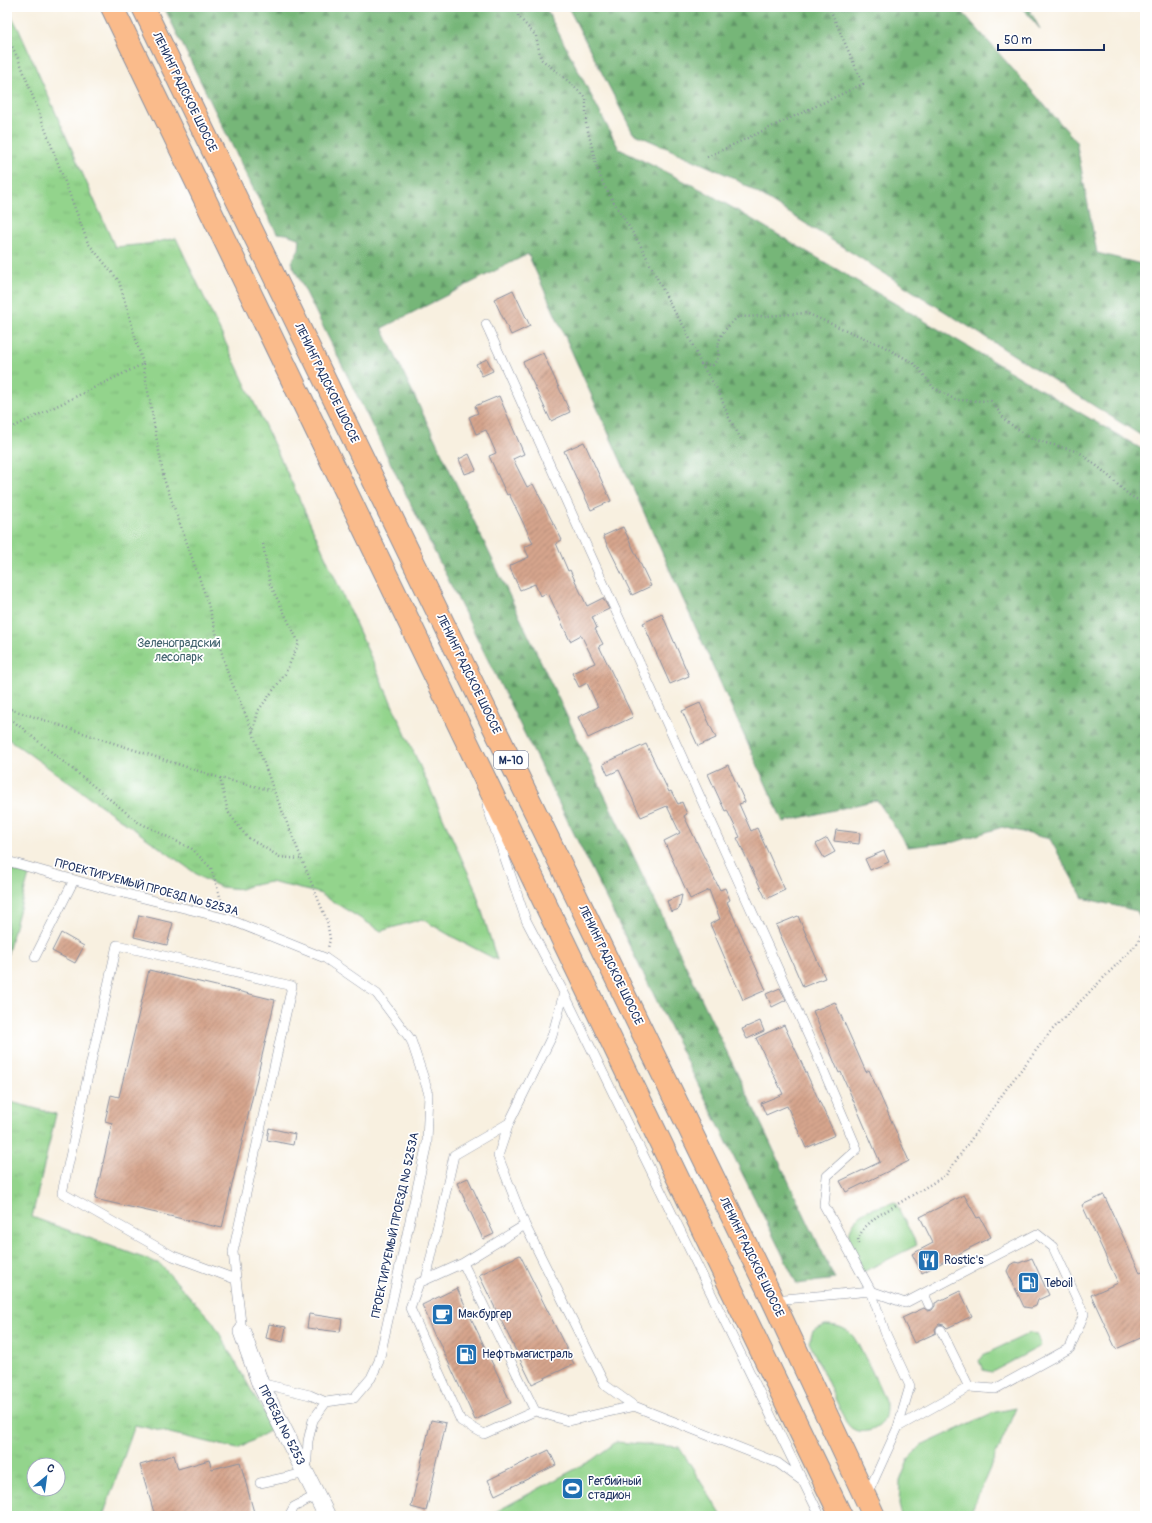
<svg xmlns="http://www.w3.org/2000/svg" width="1152" height="1523" viewBox="0 0 1152 1523" font-family="Pangolin,sans-serif">
	<style>
		.green { fill: #93d48c; stroke: #578275 }
		.forest { fill: url(#forest-firs); stroke: #48726b }
		.park { fill: url(#park-tufts); stroke: #578275; fill-rule: evenodd }
		.building { fill: url(#building-hatch) }
		.lines { fill: none; stroke-linecap: round; stroke-linejoin: round }
		.service-casing { stroke: #8a909f; stroke-width: 10 }
		.minor-casing { stroke: #8a909f; stroke-width: 18 }
		.trunk-casing { stroke: #8a909f; stroke-width: 24 }
		.path { stroke: #8a909f; stroke-width: 2.5; stroke-dasharray: 1 3; stroke-linecap: butt }
		.service { stroke: #fff; stroke-width: 9 }
		.minor { stroke: #fff; stroke-width: 17 }
		.trunk { stroke: #fabb8b; stroke-width: 22 }
		.labels { text-anchor: middle; stroke-width: 3.5; stroke-linejoin: round; paint-order: stroke }
		.shield { fill: #fff; stroke: #5f6d8e; stroke-width: 1 }
		.shield-label { font-size: 11px; font-weight: bold; fill: #1b2f5e }
		.street-label { font-size: 12px; fill: #1b2f5e; stroke: #fff }
		.park-label { font-size: 12px; fill: #3f616c; stroke: #fff }
		.poi-label { font-size: 12px; fill: #1b2f5e; stroke: #fff; text-anchor: start }
	</style>
	<defs>
		<pattern id="forest-firs" width="22" height="20" patternUnits="userSpaceOnUse"><rect width="22" height="20" fill="#76b678"/><path d="M5 1l3.5 6h-7zM16 11l3.5 6h-7z" fill="#609466"/></pattern>
		<pattern id="park-tufts" width="24" height="20" patternUnits="userSpaceOnUse"><rect width="24" height="20" fill="#93d48c"/><path d="M3 7l-1-3M5 7V3M7 7l1-3M15 17l-1-3M17 17v-4M19 17l1-3" fill="none" stroke="#7eb67b"/></pattern>
		<pattern id="building-hatch" width="6" height="6" patternUnits="userSpaceOnUse"><rect width="6" height="6" fill="#d6a58d"/><path d="M-1 1l2-2M0 6l6-6M5 7l2-2" fill="none" stroke="#ad8776"/></pattern>
	</defs>
	<rect width="100%" height="100%" fill="#fff"/>
	<filter id="ink" filterUnits="userSpaceOnUse"><feTurbulence type="fractalNoise" baseFrequency=".025" numOctaves="2"/><feDisplacementMap in="SourceGraphic" scale="8" xChannelSelector="R" yChannelSelector="G"/><feConvolveMatrix kernelMatrix="1 2 1 2 8 2 1 2 1" color-interpolation-filters="sRGB"/></filter>
	<filter id="wash" filterUnits="userSpaceOnUse"><feTurbulence type="fractalNoise" baseFrequency=".012" numOctaves="4" result="noise"/><feDisplacementMap in="SourceGraphic" scale="16" xChannelSelector="R" yChannelSelector="G"/><feGaussianBlur stdDeviation="0.9" result="paint"/><feColorMatrix in="noise" values="0 0 0 0 0 0 0 0 0 0 0 0 0 0 0 0 0 1.4 0 .05"/><feComposite in="paint" operator="in"/></filter>
	<g filter="url(#wash)">
		<rect width="100%" height="100%" fill="#f8f0e0"/>
		<path class="green" d="M 7,869 L 29,875 L 7,956 Z
			M 895,1202 L 917,1245 L 863,1272 C 855,1255 841,1237 856,1220 C 859,1216 863,1212 868,1210 C 877,1207 886,1205 895,1202 Z
			M 825,1325 C 835,1325 845,1327 852,1335 C 858,1341 885,1397 886,1404 C 886,1408 886,1415 884,1419 C 880,1430 862,1435 853,1429 C 850,1428 848,1424 846,1422 L 809,1342 L 813,1331 Z
			M 1030,1333 L 1037,1334 L 1041,1346 L 992,1372 L 983,1370 L 979,1361 L 983,1355 Z
			M 1016,1408 L 970,1514 L 971,1516 L 902,1516 L 899,1505 L 900,1481 L 909,1458 L 921,1446 L 992,1413 Z
			M 616,1442 L 679,1447 L 722,1516 L 488,1516 L 592,1460 Z"/>
		<path class="forest" d="M 164,7 L 545,7 L 619,149 L 704,191 L 1145,451 L 1145,930 L 1137,911 L 1083,898 L 1050,839 L 1002,827 L 955,842 L 908,847 L 877,800 L 783,822 L 528,254 L 382,328 L 835,1279 L 797,1284 L 291,262 L 299,250 L 300,239 L 287,234 L 277,233 L 254,190 Z
			M 568,7 L 958,7 L 1076,141 L 1097,253 L 1145,265 L 1145,438 L 732,177 L 633,133 Z
			M 1022,7 L 1028,7 L 1040,29 Z"/>
		<path class="park" d="M 7,7 L 19,30 L 115,247 L 147,244 L 176,238 L 293,485 L 474,886 L 497,960 L 451,936 L 422,919 L 381,931 L 319,893 L 270,882 L 249,886 L 241,889 L 221,887 L 202,878 L 7,738 Z
			M 7,1101 L 56,1114 L 32,1217 L 160,1264 L 213,1322 L 273,1429 L 238,1449 L 135,1425 L 103,1516 L 7,1516 ZM 34,1465 L 58,1465 L 58,1489 L 34,1489 Z"/>
		<g id="blocks">
			<path class="building" d="M 513,290 L 530,326 L 511,335 L 494,299 Z
				M 543,353 L 570,412 L 551,421 L 523,362 Z
				M 487,359 L 493,371 L 482,376 L 476,364 Z
				M 499,396 L 524,454 L 513,459 L 527,487 L 533,484 L 562,540 L 556,543 L 568,571 L 570,570 L 587,606 L 603,598 L 609,609 L 592,617 L 597,628 L 595,629 L 603,644 L 599,646 L 633,717 L 588,738 L 578,717 L 598,707 L 587,683 L 579,687 L 572,673 L 595,663 L 581,635 L 570,641 L 548,593 L 540,596 L 535,584 L 520,590 L 509,566 L 529,557 L 524,547 L 533,543 L 509,494 L 507,495 L 489,456 L 496,453 L 486,430 L 476,434 L 469,417 L 478,413 L 475,406 Z
				M 584,442 L 611,501 L 591,510 L 564,451 Z
				M 469,454 L 476,470 L 465,474 L 459,459 Z
				M 623,527 L 651,586 L 632,595 L 603,536 Z
				M 662,614 L 689,676 L 670,684 L 643,623 Z
				M 700,703 L 716,738 L 698,746 L 682,711 Z
				M 646,744 L 669,792 L 671,791 L 678,804 L 682,802 L 687,814 L 684,816 L 720,890 L 725,888 L 730,900 L 727,902 L 766,990 L 743,1000 L 710,924 L 720,919 L 709,890 L 690,899 L 664,841 L 680,833 L 667,806 L 641,817 L 619,770 L 608,775 L 603,764 Z
				M 728,765 L 745,802 L 739,804 L 751,831 L 757,828 L 785,890 L 766,899 L 737,838 L 740,837 L 727,810 L 725,811 L 708,774 Z
				M 836,830 L 860,833 L 859,844 L 834,841 Z
				M 827,838 L 835,852 L 824,858 L 816,844 Z
				M 884,851 L 889,862 L 870,870 L 865,859 Z
				M 682,895 L 679,909 L 671,912 L 667,901 Z
				M 139,915 L 173,923 L 167,945 L 134,937 Z
				M 798,916 L 825,978 L 803,987 L 776,925 Z
				M 61,933 L 84,946 L 75,963 L 52,951 Z
				M 149,970 L 275,1000 L 222,1228 L 95,1199 L 112,1123 L 105,1121 L 111,1095 L 119,1097 Z
				M 780,988 L 786,1000 L 772,1007 L 766,994 Z
				M 835,1002 L 866,1072 L 869,1070 L 909,1161 L 846,1192 L 840,1181 L 880,1162 L 841,1072 L 839,1073 L 813,1011 Z
				M 760,1021 L 764,1031 L 747,1039 L 742,1029 Z
				M 784,1025 L 835,1135 L 806,1148 L 787,1106 L 766,1115 L 761,1103 L 783,1094 L 756,1038 Z
				M 269,1128 L 295,1134 L 293,1145 L 267,1140 Z
				M 468,1178 L 494,1234 L 483,1239 L 457,1183 Z
				M 964,1195 L 977,1218 L 980,1217 L 991,1237 L 922,1273 L 912,1254 L 933,1243 L 920,1217 Z
				M 1104,1195 L 1140,1273 L 1145,1271 L 1145,1336 L 1116,1349 L 1091,1295 L 1118,1283 L 1082,1205 Z
				M 520,1255 L 574,1364 L 532,1384 L 479,1275 Z
				M 1032,1258 L 1049,1295 L 1038,1300 L 1036,1306 L 1031,1308 L 1024,1307 L 1007,1271 L 1010,1265 L 1015,1262 L 1019,1263 Z
				M 457,1288 L 511,1403 L 475,1420 L 422,1305 Z
				M 960,1291 L 972,1316 L 947,1328 L 944,1325 L 939,1324 L 935,1329 L 936,1333 L 914,1343 L 902,1318 L 924,1308 L 928,1311 L 932,1310 L 935,1306 L 935,1303 Z
				M 309,1314 L 342,1319 L 340,1332 L 307,1328 Z
				M 269,1324 L 286,1327 L 283,1342 L 266,1338 Z
				M 431,1420 L 446,1423 L 426,1511 L 411,1507 Z
				M 549,1450 L 556,1465 L 495,1495 L 488,1480 Z
				M 174,1455 L 178,1469 L 209,1460 L 212,1469 L 240,1462 L 255,1516 L 155,1516 L 140,1465 Z"/>
		</g>
	</g>
	<g filter="url(#ink)">
		<use href="#blocks" fill-opacity="0" stroke="#8a909f" stroke-width="1"/>
		<g class="lines">
			<defs>
				<path id="service" d="M 486,324 L 817,1055 L 857,1149 L 827,1176 L 824,1205 L 871,1291 L 885,1332 L 910,1386 L 898,1427 L 867,1495
					M 487,806 L 526,920 L 564,993 L 820,1516
					M 7,861 L 107,889 L 228,919 L 325,958 L 377,994 L 411,1040 L 429,1094 L 427,1143 L 379,1361 L 371,1378 L 354,1398 L 326,1402 L 313,1420 L 308,1441 L 306,1473 L 260,1483
					M 35,957 L 74,880
					M 564,993 L 552,1036 L 509,1123 L 498,1156 L 525,1225 L 605,1385 L 634,1406 L 778,1463 L 801,1480
					M 525,1225 L 463,1263 L 535,1411 L 568,1421 L 634,1406
					M 463,1263 L 419,1283 L 410,1308 L 461,1421 L 484,1434 L 535,1411
					M 235,1279 L 173,1256 L 62,1193 L 117,945 L 292,986 L 233,1252 L 242,1332
					M 426,1280 L 454,1155 L 509,1123
					M 924,1294 L 929,1305
					M 774,1300 L 871,1291 L 905,1303 L 1037,1234 L 1053,1247 L 1084,1314 L 1070,1348 L 995,1389 L 969,1387 L 898,1427
					M 941,1330 L 969,1387
					M 260,1383 L 310,1395 L 326,1402
					M 289,1516 L 294,1507 L 317,1495"/>
				<path id="minor" d="M 242,1332 L 260,1383 L 327,1516"/>
				<path id="trunk" d="M 112,7 L 841,1516
					M 143,7 L 770,1294 L 874,1516"/>
			</defs>
			<use href="#service" class="service-casing"/>
			<use href="#minor" class="minor-casing"/>
			<use href="#trunk" class="trunk-casing"/>
			<path class="path" d="M 518,7 L 518,16 L 536,36 L 541,59 L 567,80 L 586,98 L 586,123 L 597,168 L 604,186 L 642,248 L 672,308 L 685,328 L 701,364 L 713,365 C 723,353 716,354 719,342 C 721,332 731,323 738,317 L 767,316 L 806,313 L 883,346 L 915,364 L 934,388 L 956,400 L 991,401 L 1006,421 L 1032,439 L 1079,452 L 1102,470 L 1129,495 L 1145,504
				M 7,36 L 21,65 L 88,243 L 119,281 L 143,364 L 7,430
				M 707,157 L 863,84 L 829,7
				M 143,364 L 164,479 L 206,597 L 227,671 L 253,732
				M 701,364 L 719,392 L 728,416 L 741,439
				M 263,544 L 270,584 L 299,643 L 285,674 L 258,711 L 253,733 L 274,791 L 327,921 L 330,939 L 328,948
				M 7,708 L 220,778 L 274,791
				M 7,716 L 138,822 L 192,849 L 211,868 L 223,906
				M 220,778 L 228,812 L 247,837 L 280,857 L 301,859
				M 859,1244 L 858,1238 L 864,1228 L 876,1217 L 946,1175 L 1007,1088 L 1051,1031 L 1138,943 L 1145,926"/>
			<use href="#service" class="service"/>
			<use href="#minor" class="minor"/>
			<use href="#trunk" class="trunk"/>
		</g>
	</g>
	<defs>
		<symbol id="restaurant-square" viewBox="-11 -11 22 22"><rect x="-9" y="-9" width="18" height="18" rx="4" fill="#1f6fb2" stroke="#fff"/><path d="M-5-6h1v4h1v-4h1v4h1v-4h1v5L-1.5 .5V6h-2V.5L-5-1ZM5-6V6H3V1.5H1.5Q1.5-4 5-6Z" fill="#fff"/></symbol>
		<symbol id="fuel-square" viewBox="-11 -11 22 22"><rect x="-9" y="-9" width="18" height="18" rx="4" fill="#1f6fb2" stroke="#fff"/><path d="M-5.5-6h7V0h2V4h1.3V-2.5L3-4.5l.8-.8L6-3V5H2.5V1h-1V6h-7ZM-4.2-4.7v3.2H.2V-4.7Z" fill="#fff"/></symbol>
		<symbol id="cafe-square" viewBox="-11 -11 22 22"><rect x="-9" y="-9" width="18" height="18" rx="4" fill="#1f6fb2" stroke="#fff"/><path d="M-5.5-4.5H6V0H3Q3 3.5 0 3.5H-2.5Q-5.5 3.5-5.5 0ZM3-3.2v2h1.7v-2ZM-6 4.5H4V6H-6Z" fill="#fff"/></symbol>
		<symbol id="stadium-square" viewBox="-11 -11 22 22"><rect x="-9" y="-9" width="18" height="18" rx="4" fill="#1f6fb2" stroke="#fff"/><path d="M0-5a6.5 5 0 1 0 0 10a6.5 5 0 1 0 0-10ZM-3.5-1.8h7v3.6h-7Z" fill="#fff"/></symbol>
	</defs>
	<g fill-rule="evenodd">
		<use href="#restaurant-square" x="916" y="1248" width="25" height="25"/>
		<use href="#fuel-square" x="1016" y="1270" width="25" height="25"/>
		<use href="#cafe-square" x="430" y="1302" width="25" height="25"/>
		<use href="#fuel-square" x="454" y="1342" width="25" height="25"/>
		<use href="#stadium-square" x="560" y="1476" width="25" height="25"/>
	</g>
	<g class="labels">
		<rect class="shield" x="494" y="751" width="34" height="18" rx="3"/>
		<g class="shield-label">
			<text x="511" y="764">М-10</text>
		</g>
		<g class="street-label">
			<text transform="translate(185 92) rotate(64)" y="4">ЛЕНИНГРАДСКОЕ ШОССЕ</text>
			<text transform="translate(327 383) rotate(64)" y="4">ЛЕНИНГРАДСКОЕ ШОССЕ</text>
			<text transform="translate(469 674) rotate(64)" y="4">ЛЕНИНГРАДСКОЕ ШОССЕ</text>
			<text transform="translate(147 887) rotate(15)" y="4">ПРОЕКТИРУЕМЫЙ ПРОЕЗД № 5253А</text>
			<text transform="translate(611 965) rotate(64)" y="4">ЛЕНИНГРАДСКОЕ ШОССЕ</text>
			<text transform="translate(395 1225) rotate(-78)" y="4">ПРОЕКТИРУЕМЫЙ ПРОЕЗД № 5253А</text>
			<text transform="translate(752 1257) rotate(64)" y="4">ЛЕНИНГРАДСКОЕ ШОССЕ</text>
			<text transform="translate(282 1425) rotate(63)" y="4">ПРОЕЗД № 5253</text>
		</g>
		<g class="park-label">
			<text x="179" y="647">Зеленоградский<tspan x="179" dy="14">лесопарк</tspan></text>
		</g>
		<g class="poi-label">
			<text x="944" y="1264">Rostic's</text>
			<text x="1044" y="1287">Teboil</text>
			<text x="458" y="1318">Макбургер</text>
			<text x="482" y="1358">Нефтьмагистраль</text>
			<text x="588" y="1485">Регбийный<tspan x="588" dy="14">стадион</tspan></text>
		</g>
	</g>
	<rect width="1152" height="1523" fill="none" stroke="#fff" stroke-width="24"/>
	<g transform="translate(46 1477) rotate(29)"><circle r="19" fill="#ffffff" stroke="#a4acbf"/>
	<path d="M0-3L7 15L0 10L-7 15Z" fill="#1f6fb2"/>
	<text y="-6" font-size="11" font-weight="bold" text-anchor="middle" fill="#1b2f5e">С</text>
	</g>
	<path d="M998 44v6h106v-6" fill="none" stroke="#1b2f5e" stroke-width="2"/>
	<text x="1004" y="44" font-size="12" fill="#1b2f5e" stroke="#ffffff" stroke-width="3" paint-order="stroke">50 m</text>
</svg>
